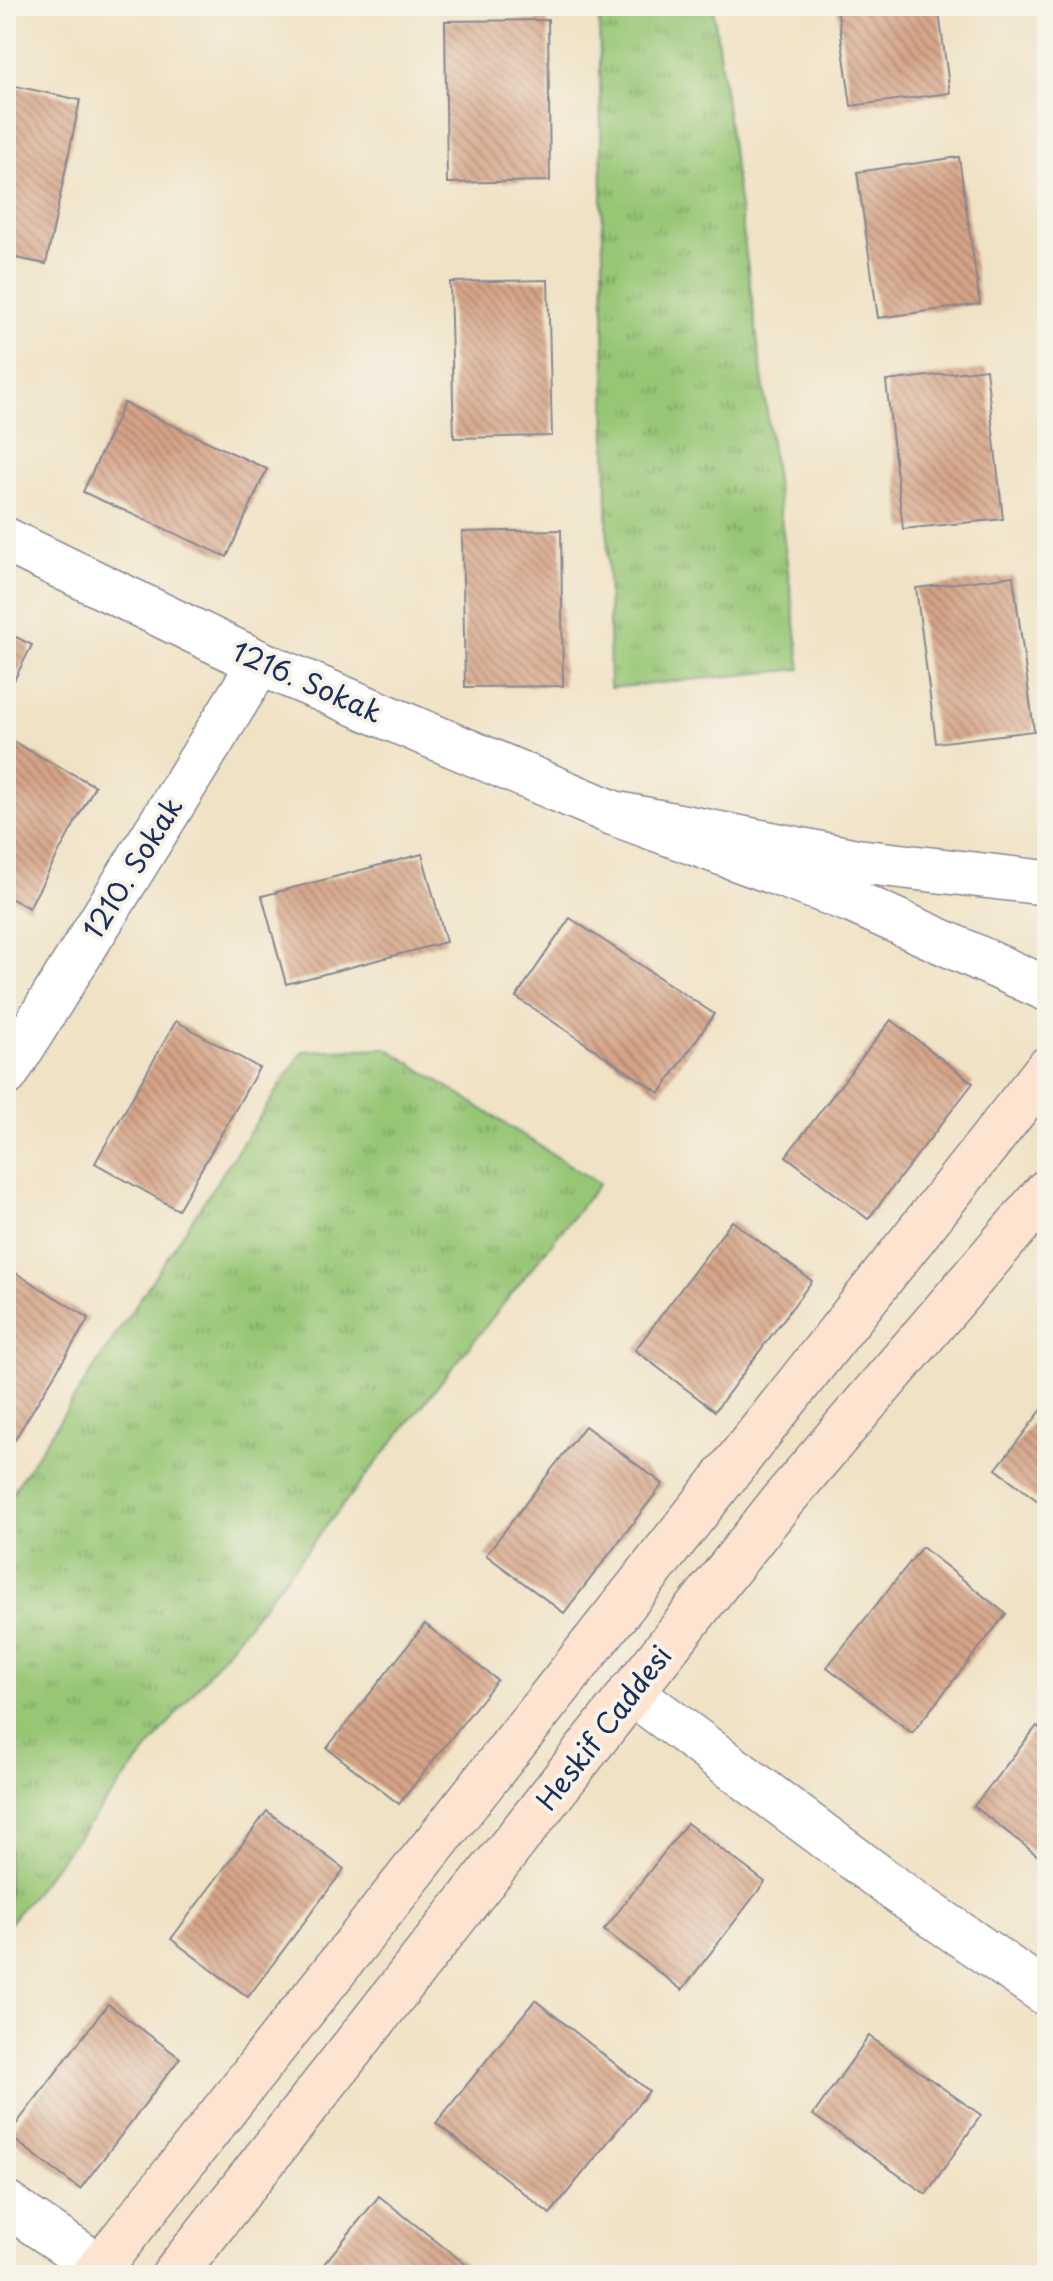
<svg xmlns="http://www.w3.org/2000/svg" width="1053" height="2281" viewBox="0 0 1053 2281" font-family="'Playpen Sans',sans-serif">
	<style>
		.grass { fill: url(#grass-tufts); stroke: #597a69; stroke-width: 2 }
		.building { fill: url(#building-back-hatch) }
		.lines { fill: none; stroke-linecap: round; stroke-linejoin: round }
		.minor-casing { stroke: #868892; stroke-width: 47 }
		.tertiary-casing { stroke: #868892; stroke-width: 47 }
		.secondary-casing { stroke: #868892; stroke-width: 47 }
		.minor { stroke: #fff; stroke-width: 44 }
		.tertiary { stroke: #fff; stroke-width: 44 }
		.secondary { stroke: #fde4d1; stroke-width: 44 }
		.labels { text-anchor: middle; stroke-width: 8; stroke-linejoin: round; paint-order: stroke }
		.street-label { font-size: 28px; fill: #1b2f5e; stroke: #f7f3e8 }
	</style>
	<defs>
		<pattern id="grass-tufts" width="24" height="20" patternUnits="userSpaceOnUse" patternTransform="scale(2)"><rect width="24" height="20" fill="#97c674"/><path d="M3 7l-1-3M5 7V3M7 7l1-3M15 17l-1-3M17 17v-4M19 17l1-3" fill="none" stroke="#7aa162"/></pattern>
		<pattern id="building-back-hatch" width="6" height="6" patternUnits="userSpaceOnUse" patternTransform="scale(2)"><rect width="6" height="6" fill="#d5a386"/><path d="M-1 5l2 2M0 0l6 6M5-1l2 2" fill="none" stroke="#ac8571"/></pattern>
	</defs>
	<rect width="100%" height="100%" fill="#f7f3e8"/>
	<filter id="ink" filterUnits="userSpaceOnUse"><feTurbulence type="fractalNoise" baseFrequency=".0125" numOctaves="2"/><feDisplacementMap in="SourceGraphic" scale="16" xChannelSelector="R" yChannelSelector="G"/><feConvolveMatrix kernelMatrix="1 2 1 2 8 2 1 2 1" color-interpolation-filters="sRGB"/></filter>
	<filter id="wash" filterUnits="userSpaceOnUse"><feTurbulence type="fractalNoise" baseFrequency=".006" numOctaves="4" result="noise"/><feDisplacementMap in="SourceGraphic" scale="32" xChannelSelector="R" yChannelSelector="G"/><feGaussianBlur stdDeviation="1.8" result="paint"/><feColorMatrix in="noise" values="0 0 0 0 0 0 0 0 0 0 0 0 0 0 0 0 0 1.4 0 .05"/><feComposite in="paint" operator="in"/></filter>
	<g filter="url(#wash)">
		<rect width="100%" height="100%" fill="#f0e2c5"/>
		<path class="grass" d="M 599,6 L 713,6 L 801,669 L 610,688 Z
			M 387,1048 L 599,1184 L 8,1925 L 6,1502 L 303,1051 Z"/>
		<g id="blocks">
			<path class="building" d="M 837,6 L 938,6 L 950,93 L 851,106 Z
				M 548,20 L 550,181 L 447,183 L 445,21 Z
				M 6,84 L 80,100 L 46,264 L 6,256 Z
				M 959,157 L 980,304 L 878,318 L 857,172 Z
				M 548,280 L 552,436 L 454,438 L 450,282 Z
				M 986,369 L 1003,519 L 903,529 L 886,381 Z
				M 124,403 L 267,469 L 227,557 L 83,492 Z
				M 561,530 L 563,686 L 465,687 L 462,532 Z
				M 1013,576 L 1034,731 L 936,743 L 916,588 Z
				M 6,632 L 32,645 L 6,696 Z
				M 8,739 L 95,786 L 29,908 L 6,896 L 6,743 Z
				M 422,854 L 446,942 L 286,984 L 262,896 Z
				M 570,918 L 714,1014 L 660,1093 L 516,997 Z
				M 891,1020 L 973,1083 L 868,1219 L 786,1156 Z
				M 176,1021 L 259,1068 L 178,1210 L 95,1163 Z
				M 732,1221 L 812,1281 L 715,1411 L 635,1350 Z
				M 6,1267 L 89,1318 L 6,1454 Z
				M 1047,1403 L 1047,1508 L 996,1469 Z
				M 585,1426 L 663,1484 L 564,1613 L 486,1555 Z
				M 922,1547 L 1006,1614 L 912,1733 L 827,1667 Z
				M 425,1624 L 497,1680 L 399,1804 L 327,1748 Z
				M 1037,1726 L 1047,1734 L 1047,1863 L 974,1806 Z
				M 267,1811 L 344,1869 L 248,1997 L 171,1939 Z
				M 687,1823 L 765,1882 L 682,1990 L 604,1930 Z
				M 535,2000 L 649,2091 L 550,2214 L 436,2123 Z
				M 108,2004 L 180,2058 L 80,2189 L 8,2135 Z
				M 869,2036 L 981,2115 L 926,2194 L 813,2115 Z
				M 379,2196 L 479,2275 L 315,2275 Z"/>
		</g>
	</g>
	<g filter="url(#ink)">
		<use href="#blocks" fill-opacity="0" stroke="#868892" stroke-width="2"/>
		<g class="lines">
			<defs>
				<path id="minor" d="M 6,1074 L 260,663
					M 631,1692 L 903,1895 L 1047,1994
					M 6,2204 L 100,2267"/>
				<path id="tertiary" d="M 6,540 L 260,663 L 613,813
					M 1047,883 L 857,861 L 613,813 L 852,901 L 1047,989"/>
				<path id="secondary" d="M 94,2275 L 1047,1069
					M 174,2275 L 782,1501 L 1047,1191"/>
			</defs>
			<use href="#minor" class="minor-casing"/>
			<use href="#tertiary" class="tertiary-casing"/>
			<use href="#secondary" class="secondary-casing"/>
			<use href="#minor" class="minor"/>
			<use href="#tertiary" class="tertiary"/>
			<use href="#secondary" class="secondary"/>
		</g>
	</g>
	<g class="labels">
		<g class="street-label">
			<text transform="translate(307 682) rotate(24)" y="10">1216. Sokak</text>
			<text transform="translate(133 868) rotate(-58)" y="10">1210. Sokak</text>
			<text transform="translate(604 1728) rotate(-52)" y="10">Heskif Caddesi</text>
		</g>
	</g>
	<rect width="1053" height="2281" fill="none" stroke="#f7f3e8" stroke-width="32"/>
</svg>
